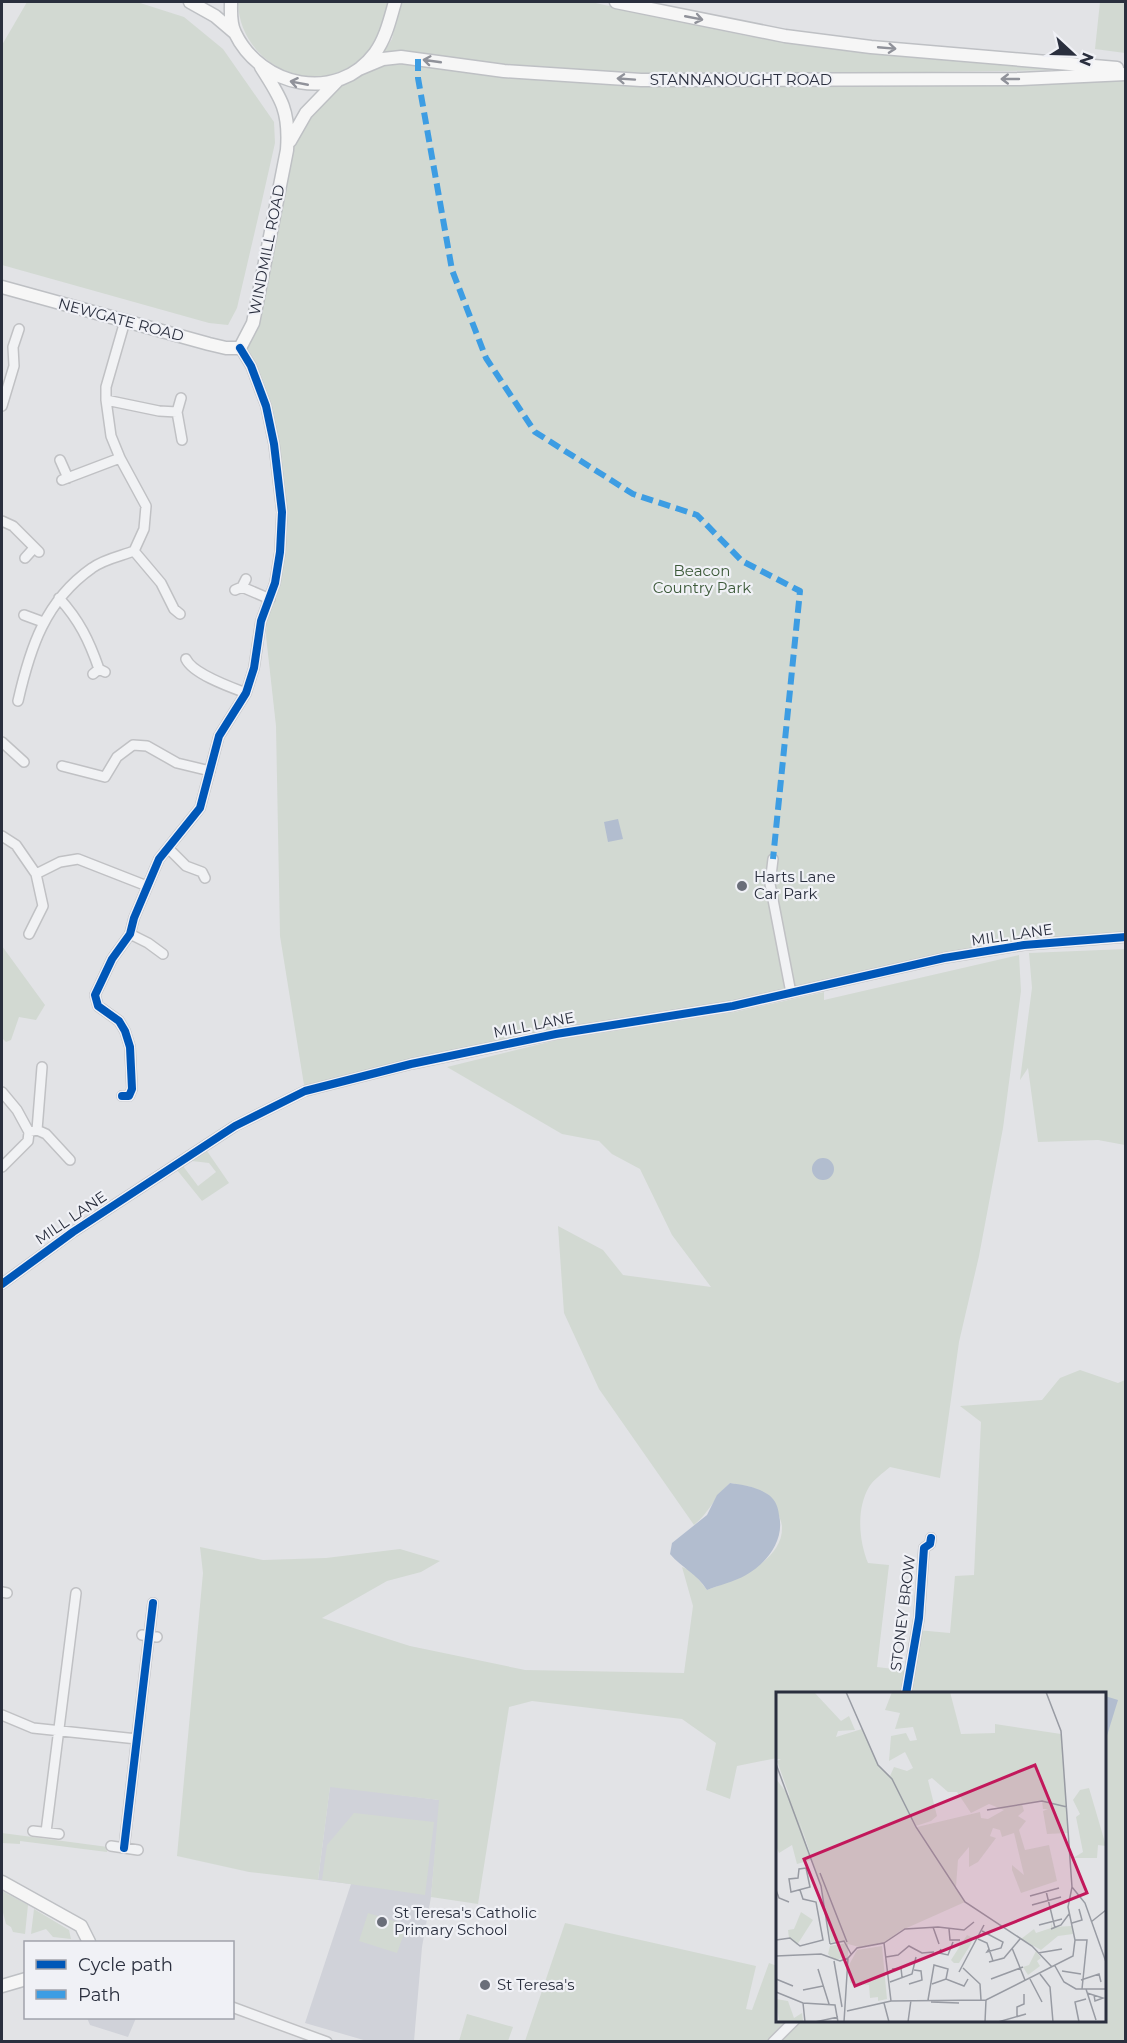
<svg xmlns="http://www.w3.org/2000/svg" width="1127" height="2043" viewBox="0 0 1127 2043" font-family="Montserrat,sans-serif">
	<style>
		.built { fill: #d0d2d9 }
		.green { fill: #d2d9d2 }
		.water { fill: #b2bdcf }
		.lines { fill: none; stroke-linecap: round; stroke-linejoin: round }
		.minor-casing { stroke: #c0c1c4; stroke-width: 12 }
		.major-casing { stroke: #bec0c4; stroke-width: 15 }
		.minor { stroke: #f1f2f4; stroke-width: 9 }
		.major { stroke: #f6f6f6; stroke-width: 12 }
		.quiet { stroke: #3d9de3; stroke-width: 6; stroke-dasharray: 12 6; stroke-linecap: butt }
		.cycleway-casing { stroke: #f0f1f6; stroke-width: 11 }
		.cycleway { stroke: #0057b8; stroke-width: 8 }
		.oneway { stroke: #90929a }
		.poi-dot { fill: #6a6e79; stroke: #f0f1f6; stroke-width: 2 }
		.labels { text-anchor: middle; stroke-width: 4.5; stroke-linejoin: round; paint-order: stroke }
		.street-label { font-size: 15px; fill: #2a2f3e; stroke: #f0f1f6 }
		.park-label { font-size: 15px; fill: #3b5938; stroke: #f0f1f6 }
		.poi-label { font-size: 15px; fill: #2a2f3e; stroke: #f0f1f6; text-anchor: start }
		.inset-road { fill: none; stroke: #989ba3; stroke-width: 1.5 }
		.view { fill: #c2185b; fill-opacity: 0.15; stroke: #c2185b; stroke-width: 3 }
		.inset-edge { fill: none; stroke: #2a2f3e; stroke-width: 3 }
	</style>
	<rect width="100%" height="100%" fill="#e2e3e6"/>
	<path class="built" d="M 330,1786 L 440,1800 L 431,1897 L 422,1947 L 414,2041 L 367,2041 L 305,2023 L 351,1884 L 318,1880 Z
		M 87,2018 L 136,2018 L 128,2037 L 90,2025 Z"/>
	<path class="green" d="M 27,2 L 137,2 L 184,17 L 223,49 L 274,122 L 275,143 L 261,205 L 237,308 L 228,325 L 209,323 L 2,265 L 2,45 Z
		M 238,2 L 388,2 C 383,21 378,40 364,55 C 318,103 239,65 238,2 Z
		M 401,2 L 591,2 L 747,36 L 842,50 L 1067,68 L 1068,70 L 632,76 L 518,68 L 398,52 L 383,53 L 392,39 Z
		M 1100,2 L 1125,2 L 1125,53 L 1095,49 Z
		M 383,59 L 641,80 L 1125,74 L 1125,940 L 1024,945 L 733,1006 L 556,1034 L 305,1091 L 280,936 L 276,726 L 266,636 L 267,607 L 282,512 L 266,406 L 240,348 L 248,335 L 295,130 L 339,79 Z
		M 2,946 L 45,1005 L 36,1020 L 19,1017 L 11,1040 L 6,1042 L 2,1038 Z
		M 1125,949 L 1125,1145 L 1098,1140 L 1038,1142 L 1028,1068 L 1020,1080 L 1032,988 L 1029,953 Z
		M 1019,955 L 1021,991 L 1003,1128 L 979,1256 L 959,1342 L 940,1478 L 890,1467 C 883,1473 873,1480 869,1487 C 856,1509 859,1541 868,1563 L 889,1565 L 877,1667 L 910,1671 L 917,1630 L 950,1633 L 955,1576 L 974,1575 L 981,1422 L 960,1406 L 1042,1400 L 1060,1378 L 1080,1370 L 1118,1383 L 1125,1380 L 1125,2041 L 525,2041 L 565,1923 L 756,1966 L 746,2009 L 752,2010 L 769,1963 L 777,1966 L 778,2020 L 1104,2020 L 1104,1694 L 778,1694 L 777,1758 L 737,1766 L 730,1799 L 706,1790 L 716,1743 L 682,1719 L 532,1701 L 509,1707 L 478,1904 L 431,1897 L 439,1800 L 330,1787 L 318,1880 L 249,1872 L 177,1856 L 203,1573 L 200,1547 L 263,1560 L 326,1558 L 400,1549 L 440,1561 L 421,1572 L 387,1581 L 322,1618 L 410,1646 L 525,1670 L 684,1673 L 693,1606 L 682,1567 L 692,1571 L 707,1590 C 733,1580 784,1562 782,1526 C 781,1517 773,1504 769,1495 L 751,1487 L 730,1483 C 715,1496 709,1513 694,1525 L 599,1389 L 564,1313 L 558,1226 L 603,1250 L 623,1275 L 711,1287 L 672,1235 L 640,1169 L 612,1154 L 599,1141 L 562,1134 L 447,1067 L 557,1040 L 735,1012 L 824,992 L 824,1000 Z
		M 207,1151 L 229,1183 L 202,1201 L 177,1170 L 183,1166 L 198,1186 L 216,1172 L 209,1163 L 192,1161 Z
		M 354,1813 L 434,1822 L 425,1895 L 322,1880 L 327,1845 Z
		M 2,1833 L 108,1847 L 107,1852 L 20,1841 L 20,1844 L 2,1843 Z
		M 2,1891 L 28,1905 L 25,1934 L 13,1932 L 11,1927 L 6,1924 L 2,1909 Z
		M 34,1909 L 69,1930 L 71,1939 L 53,1937 L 46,1929 L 31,1934 Z
		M 368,1913 L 407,1925 L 397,1953 L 359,1941 Z
		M 467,2014 L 513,2027 L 508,2041 L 459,2041 Z"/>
	<path class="water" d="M 618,819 L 623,839 L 608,842 L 604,822 Z
		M812 1169a11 11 0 1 1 22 0a11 11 0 1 1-22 0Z
		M 730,1483 C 743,1485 758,1487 769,1495 C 776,1501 778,1507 779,1515 C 785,1540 767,1563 746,1575 C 734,1582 719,1585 707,1590 C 697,1574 682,1568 670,1554 L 672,1543 L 707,1515 L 717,1495 Z
		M 1105,1696 L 1118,1700 L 1105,1742 L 1104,1696 Z"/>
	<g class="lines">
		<defs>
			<path id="minor" d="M 181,398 L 177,412 L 182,440
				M 106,400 L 159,411 L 177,412
				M 2,406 L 14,366 L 13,347 L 19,329
				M 60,460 L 68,478
				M 62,480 L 120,458
				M 2,521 L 13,526 L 39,552
				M 134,551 L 161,583 L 174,609 L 180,614
				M 25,558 L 34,548
				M 242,587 L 270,599
				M 235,590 L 242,587 L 246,579
				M 59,598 C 79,620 89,640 99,669
				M 24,615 L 43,622
				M 186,659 C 193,674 230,687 246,693
				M 93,674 L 99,669 L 105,672
				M 18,701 C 30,648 45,601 92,568 C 104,559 121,556 134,551 L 144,529 L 146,506 L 120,458 L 111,436 L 106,400 L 106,387 L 125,321
				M 2,742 L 24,762
				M 62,766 L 105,777 L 117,757 L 133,745 L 147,746 L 177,763 L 210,771
				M 2,836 L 16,845 L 36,874
				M 168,848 L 186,866 L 202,872 L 205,878
				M 773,859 L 770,884 L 791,993
				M 29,934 L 43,906 L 36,874 L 60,862 L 78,859 L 147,886
				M 130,934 L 148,943 L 163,954
				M 2,1092 L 17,1110 L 29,1132 L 37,1130 L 46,1134 L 70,1160
				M 122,1096 L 129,1096 L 132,1089 L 130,1047 L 125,1031 L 119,1021 L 98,1006 L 95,995 L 112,959 L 130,934 L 134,918 L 159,859 L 200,808 L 219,736 L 246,693 L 254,668 L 261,621 L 275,583 L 280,552 L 282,512 L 274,444 L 266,406 L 251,366 L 240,348
				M 37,1130 L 42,1067
				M 2,1167 L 28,1141 L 29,1132
				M 2,1284 L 73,1232 L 235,1126 L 305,1091 L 411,1064 L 556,1034 L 733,1006 L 944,958 L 1024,945 L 1126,937
				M 2,1592 L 7,1593
				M 142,1635 L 157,1637
				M 906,1694 L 919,1618 L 924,1548 L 930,1544 L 931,1538
				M 2,1715 L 33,1728 L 137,1739
				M 33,1831 L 59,1834
				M 46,1832 L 76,1593
				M 111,1846 L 138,1850
				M 124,1848 L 153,1603
				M 232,2007 L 327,2042
				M 773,2042 L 795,2020"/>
			<path id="major" d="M 190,2 L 215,16 L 235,33
				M 231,2 C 231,12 230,24 235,33 C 261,87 337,104 375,53 C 386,38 390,19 395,2
				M 616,2 L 785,36 L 871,47 L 1117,68
				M 359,69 L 383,59 L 401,57 L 504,71 L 641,80 L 1020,79 L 1126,74
				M 290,141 L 306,113 L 338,80
				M 2,287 L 209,344 L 226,348 L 240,348 L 253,323 L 287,150 C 290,111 281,98 261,67
				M 2,1882 L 81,1926 L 89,1942
				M 2,1986 L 26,1979"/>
		</defs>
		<use href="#minor" class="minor-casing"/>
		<use href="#major" class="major-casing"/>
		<use href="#minor" class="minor"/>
		<use href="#major" class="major"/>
		<path class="quiet" d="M 418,59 L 418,78 L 452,270 L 486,358 L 535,432 L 633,494 L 697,515 L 742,561 L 800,591 L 773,859"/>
		<defs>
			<path id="cycleway" d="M 122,1096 L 129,1096 L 132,1089 L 130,1047 L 125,1031 L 119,1021 L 98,1006 L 95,995 L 112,959 L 130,934 L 134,918 L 159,859 L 200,808 L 219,736 L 246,693 L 254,668 L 261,621 L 275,583 L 280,552 L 282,512 L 274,444 L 266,406 L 251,366 L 240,348
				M 2,1284 L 73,1232 L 235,1126 L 305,1091 L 411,1064 L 556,1034 L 733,1006 L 944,958 L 1024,945 L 1126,937
				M 906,1694 L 919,1618 L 924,1548 L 930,1544 L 931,1538
				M 124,1848 L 153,1603"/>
		</defs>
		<use href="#cycleway" class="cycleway-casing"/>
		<use href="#cycleway" class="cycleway"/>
	</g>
	<defs><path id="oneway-shaft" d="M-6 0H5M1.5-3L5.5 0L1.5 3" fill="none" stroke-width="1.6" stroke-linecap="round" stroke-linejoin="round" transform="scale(1.5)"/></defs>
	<g class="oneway">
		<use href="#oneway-shaft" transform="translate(694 18) rotate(11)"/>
		<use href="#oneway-shaft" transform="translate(887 48) rotate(5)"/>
		<use href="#oneway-shaft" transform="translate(432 61) rotate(-172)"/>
		<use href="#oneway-shaft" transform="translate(626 79) rotate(-176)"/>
		<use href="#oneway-shaft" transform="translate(1010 79) rotate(-180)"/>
		<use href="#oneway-shaft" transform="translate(299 83) rotate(-169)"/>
	</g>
	<g class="poi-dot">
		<circle cx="742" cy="886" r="6"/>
		<circle cx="382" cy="1922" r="6"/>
		<circle cx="485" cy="1985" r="6"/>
	</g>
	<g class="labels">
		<g class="street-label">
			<text x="741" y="85">STANNANOUGHT ROAD</text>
			<text transform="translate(267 250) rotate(-79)" y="5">WINDMILL ROAD</text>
			<text transform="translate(121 320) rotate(15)" y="5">NEWGATE ROAD</text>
			<text transform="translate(1012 935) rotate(-8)" y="5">MILL LANE</text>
			<text transform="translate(534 1025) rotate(-11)" y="5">MILL LANE</text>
			<text transform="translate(71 1218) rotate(-34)" y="5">MILL LANE</text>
			<text transform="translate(903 1613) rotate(-83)" y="5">STONEY BROW</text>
		</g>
		<g class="park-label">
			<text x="702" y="576">Beacon<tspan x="702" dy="17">Country Park</tspan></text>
		</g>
		<g class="poi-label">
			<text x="754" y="882">Harts Lane<tspan x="754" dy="17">Car Park</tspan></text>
			<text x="394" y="1918">St Teresa's Catholic<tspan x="394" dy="17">Primary School</tspan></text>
			<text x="497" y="1990">St Teresa's</text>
		</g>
	</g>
	<g transform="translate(776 1692)">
		<rect width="330" height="330" fill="#e2e3e6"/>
		<path d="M 0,0 L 38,0 L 65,29 L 73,24 L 79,38 L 62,39 L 60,45 L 86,37 L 102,73 L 114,84 L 118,75 L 131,79 L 137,76 L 129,60 L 113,69 L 115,44 L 130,41 L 134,49 L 141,48 L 137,35 L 119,37 L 124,21 L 109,18 L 116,0 L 174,0 L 185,42 L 219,41 L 219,32 L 285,42 L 292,141 L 271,142 L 267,119 L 272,117 L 267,117 L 266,109 L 246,112 L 248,119 L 242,124 L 250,129 L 243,138 L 249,158 L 273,153 L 281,189 L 245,201 L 236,178 L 236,173 L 248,183 L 238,141 L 226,145 L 224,138 L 217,136 L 214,144 L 220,146 L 202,170 L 193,175 L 193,155 L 182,168 L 180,195 L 176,192 L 189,210 L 124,239 L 108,251 L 83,255 L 72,252 L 72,265 L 58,268 L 52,262 L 54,254 L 71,251 L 55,250 L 46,197 L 23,128 L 35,168 L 21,172 L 16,153 L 3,161 L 0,154 L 0,87 L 14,105 L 1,69 L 5,67 L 0,67 ZM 156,86 L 172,100 L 181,100 L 195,121 L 213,112 L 228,118 L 212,127 L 205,126 L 204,120 L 141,135 L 154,156 L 140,135 L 126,106 L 140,134 L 155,129 L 161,124 L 152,88 ZM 313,96 L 330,154 L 322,153 L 321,166 L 297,166 L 307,160 L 300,125 L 304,122 L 297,108 L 304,98 ZM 25,220 L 37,228 L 21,253 L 13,246 L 12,238 L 18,237 ZM 275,230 L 276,235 L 296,234 L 297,242 L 282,244 L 265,258 L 245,247 L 258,237 L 260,241 L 275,236 ZM 191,243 L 197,246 L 195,252 L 183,271 L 178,271 L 175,268 ZM 106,254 L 111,307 L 102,309 L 102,305 L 94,306 L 93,293 L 74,291 L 73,273 L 81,258 ZM 260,259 L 265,266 L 261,269 L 264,274 L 252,283 L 247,275 L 253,273 ZM 0,307 L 12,309 L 18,326 L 26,321 L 27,329 L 3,329 Z" fill="#d2d9d2" fill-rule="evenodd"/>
		<path class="inset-road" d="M 70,0 L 102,73 L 116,87 L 140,135 L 189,210 L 256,254 L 276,275M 270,0 L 285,39 L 296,195M 0,72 L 45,194 L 54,252M 211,118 L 266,109 L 291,115M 30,176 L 34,195 L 15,200 L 13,187 L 22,186 L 23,177 ZM 44,181 L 71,250M 0,198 L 3,206 L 13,210M 270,199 L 279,236M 254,204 L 283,196M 256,213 L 285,205M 315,230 L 330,218M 296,231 L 306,228 L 303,217M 263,233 L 286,227M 157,235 L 163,252M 173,237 L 174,248 L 184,248M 275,237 L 285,233 L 293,222M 206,239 L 227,250 L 225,256 L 211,260 L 213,257M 202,247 L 211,251 L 217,269M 0,248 L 14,246 L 24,254 L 47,248 L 40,210 L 27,207 L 24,198M 299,248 L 311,248 L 306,297M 108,251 L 129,237 L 162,235 L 188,238 L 198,230M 54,252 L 68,249 L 75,262M 236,256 L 249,288M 165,257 L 163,261 L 172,263 L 177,250M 262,261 L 286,257M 0,264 L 45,262 L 64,269 L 72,266 L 81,256 L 108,251 L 115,309 L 210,308 L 297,264 L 299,248 L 292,215 L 296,195 L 309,211 L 330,270M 110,265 L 122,263 L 133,254 L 146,261 L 158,260M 58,269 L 66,315M 213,270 L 228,266 L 244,247M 279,274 L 288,290 L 300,297 L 330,297M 187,276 L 204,292 L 205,308M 42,277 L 53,312M 116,277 L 125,276 L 126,285M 286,279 L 305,282M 183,280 L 208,233M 264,282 L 274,295 L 277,330M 0,287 L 17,294M 215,287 L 247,275M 254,287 L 266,310M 305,288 L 323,282 L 325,290M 114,290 L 136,282 L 140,265M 133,292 L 146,288 L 145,279 L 138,278M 156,292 L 170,287 L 188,294 L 192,287M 310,297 L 320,328M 27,298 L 47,294M 0,300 L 27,311 L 59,313 L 62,330M 311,301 L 327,306 L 319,309 L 318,303M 152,308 L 158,273 L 172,277 L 170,287M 155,310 L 183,311M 27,311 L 29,330M 108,311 L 113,330M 71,319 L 115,309M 241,325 L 241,315 L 248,312 L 248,302M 39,330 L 62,325M 68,330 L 72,266M 132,330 L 135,308M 209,330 L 210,308M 222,330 L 250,322M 303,330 L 299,310 L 310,307"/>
		<path class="view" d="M 259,73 L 311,201 L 79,294 L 28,167 Z"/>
		<rect width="330" height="330" class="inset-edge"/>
	</g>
	<rect width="1127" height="2043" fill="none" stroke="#2a2f3e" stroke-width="6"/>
	<rect x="24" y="1941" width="210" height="78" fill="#f0f1f6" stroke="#a1a3ac" stroke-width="1.5"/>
	<rect x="36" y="1960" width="30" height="9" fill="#0057b8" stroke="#a1a3ac" stroke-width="1.5"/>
	<text x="78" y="1971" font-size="18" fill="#2a2f3e">Cycle path</text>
	<rect x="36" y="1990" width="30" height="9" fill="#3d9de3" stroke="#a1a3ac" stroke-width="1.5"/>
	<text x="78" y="2001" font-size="18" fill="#2a2f3e">Path</text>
	<g transform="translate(1073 54) rotate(112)" stroke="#f0f1f6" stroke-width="4.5" paint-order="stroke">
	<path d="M0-4.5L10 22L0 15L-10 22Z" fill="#2a2f3e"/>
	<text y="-9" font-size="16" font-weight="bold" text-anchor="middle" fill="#2a2f3e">N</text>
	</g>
</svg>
